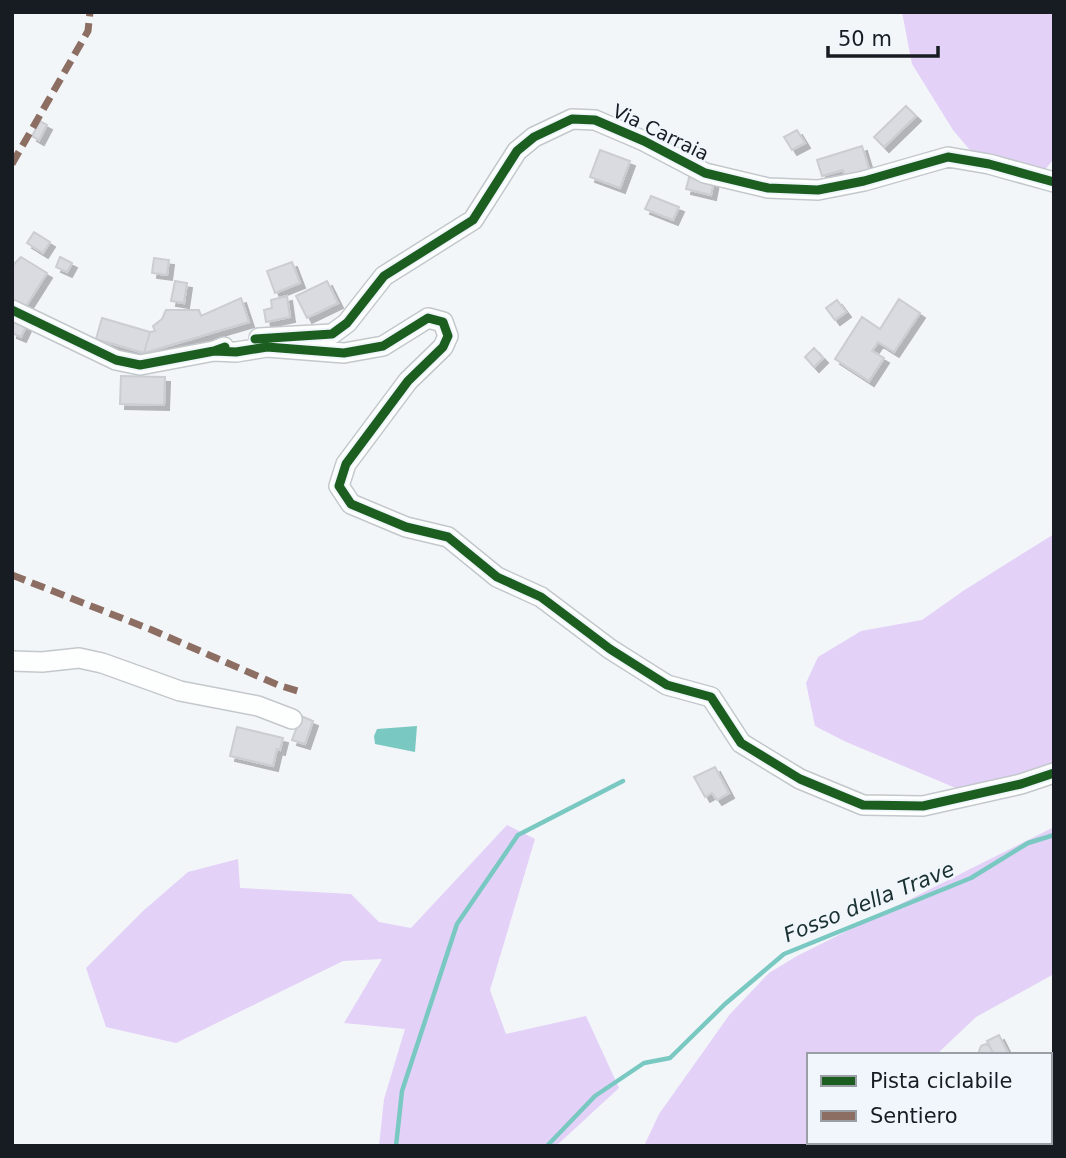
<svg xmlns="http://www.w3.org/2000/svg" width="1066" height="1158" viewBox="0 0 1066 1158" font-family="'DejaVu Sans',sans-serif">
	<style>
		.forest { fill: #e3d1f8 }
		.water { fill: #7ac8c2 }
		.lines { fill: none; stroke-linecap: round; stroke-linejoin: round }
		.stream { stroke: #7ac8c2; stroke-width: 4.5 }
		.building { fill: #d9dbe0; stroke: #cbcdd2; stroke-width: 2; filter: url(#shadow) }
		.minor-casing { stroke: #c3c8cc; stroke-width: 22 }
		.minor { stroke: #fdfefe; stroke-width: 19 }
		.quiet { stroke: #8d6e63; stroke-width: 7; stroke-dasharray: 14 7; stroke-linecap: butt }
		.cycleway-casing { stroke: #f0f6fc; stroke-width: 13 }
		.cycleway { stroke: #1b5e20; stroke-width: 9 }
		.labels { text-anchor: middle; stroke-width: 5; stroke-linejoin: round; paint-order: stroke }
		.street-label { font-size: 19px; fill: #161c22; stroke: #f0f6fc }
		.water-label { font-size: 21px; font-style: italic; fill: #18302e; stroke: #f0f6fc }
	</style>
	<defs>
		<filter id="shadow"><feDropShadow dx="5" dy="5" stdDeviation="0" flood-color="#0004"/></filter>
	</defs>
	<rect width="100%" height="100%" fill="#f3f6f9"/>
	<path class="forest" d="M 902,12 L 1054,12 L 1054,159 L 1042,173 L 975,156 L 953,130 L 912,64 Z
		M 1054,534 L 1054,773 L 958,789 L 844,741 L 815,726 L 806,683 L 818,657 L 861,631 L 922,620 L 963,591 Z
		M 507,825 L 535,839 L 490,990 L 506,1034 L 586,1016 L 619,1088 L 556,1146 L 379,1146 L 384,1099 L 405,1029 L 344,1023 L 382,959 L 343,961 L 176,1043 L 106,1027 L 86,968 L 143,911 L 188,872 L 238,859 L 240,888 L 351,894 L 379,922 L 411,928 Z
		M 1054,827 L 1054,974 L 976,1017 L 936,1055 L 809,1055 L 809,1142 L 925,1142 L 929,1146 L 644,1146 L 659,1114 L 730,1014 L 769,973 L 797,956 Z"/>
	<path class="water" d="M 417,726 L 415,752 L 375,744 L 374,736 L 377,729 Z"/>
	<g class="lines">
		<path class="stream" d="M 396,1146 L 402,1091 L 457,924 L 518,835 L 623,781
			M 547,1146 L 595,1096 L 644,1063 L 670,1058 L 725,1004 L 784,954 L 971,878 L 1028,843 L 1054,835"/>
	</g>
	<path class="building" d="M 906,106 L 916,116 L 884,147 L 874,137 Z
		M 40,121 L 47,125 L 39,140 L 32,136 Z
		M 797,130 L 805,143 L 792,150 L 784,137 Z
		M 862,146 L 869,169 L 845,176 L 843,170 L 822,176 L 817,160 Z
		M 600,150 L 630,161 L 620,188 L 590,177 Z
		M 690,174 L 714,180 L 711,195 L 686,189 Z
		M 651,196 L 679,207 L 673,220 L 645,209 Z
		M 34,232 L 50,242 L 43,253 L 27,243 Z
		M 21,257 L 47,273 L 25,308 L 12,302 L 12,266 Z
		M 60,257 L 72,263 L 67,272 L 56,267 Z
		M 154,258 L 169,260 L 167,275 L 152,273 Z
		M 292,262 L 300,283 L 275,293 L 267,271 Z
		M 175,281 L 187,283 L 184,303 L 171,301 Z
		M 327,281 L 338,303 L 307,318 L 296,296 Z
		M 287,296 L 290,317 L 266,322 L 264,310 L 272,308 L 271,300 Z
		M 241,298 L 249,322 L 144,353 L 150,332 L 155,331 L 153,326 L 162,319 L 166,310 L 199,310 L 201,316 Z
		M 899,299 L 920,313 L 894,352 L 878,342 L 872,351 L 884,358 L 869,381 L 835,359 L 862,317 L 880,329 Z
		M 837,300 L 846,312 L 835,320 L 826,308 Z
		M 12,313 L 29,320 L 21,337 L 12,333 Z
		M 102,318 L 150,332 L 144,353 L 96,339 Z
		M 814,348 L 823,358 L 814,367 L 805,357 Z
		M 121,376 L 165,377 L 164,405 L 120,404 Z
		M 301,716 L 313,721 L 305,744 L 292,740 Z
		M 237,727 L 283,738 L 280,750 L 277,749 L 273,766 L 230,756 Z
		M 715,767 L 729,793 L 717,800 L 712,793 L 705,797 L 694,777 Z
		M 999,1035 L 1009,1055 L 994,1055 L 987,1041 Z
		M 986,1044 L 990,1047 L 994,1055 L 974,1055 L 978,1054 L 981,1046 Z"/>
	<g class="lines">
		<defs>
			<path id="minor" d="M 12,310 L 116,360 L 140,365 L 214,351 L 224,347
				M 259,338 L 332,334 L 347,323 L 384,276 L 473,220 L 517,151 L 534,137 L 572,119 L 595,120 L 644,141 L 705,173 L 768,188 L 818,190 L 864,181 L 948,157 L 989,164 L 1054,182
				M 214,351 L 236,352 L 267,347 L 344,353 L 383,346 L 428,318 L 443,322 L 448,336 L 443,347 L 408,381 L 346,464 L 339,486 L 351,504 L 406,527 L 448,537 L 497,577 L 541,597 L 610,649 L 667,685 L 711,697 L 741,743 L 800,779 L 863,805 L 923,806 L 1021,784 L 1054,773
				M 12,661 L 42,662 L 79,658 L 102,663 L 180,691 L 258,706 L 292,719
				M 1050,1077 L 1054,1085"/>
		</defs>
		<use href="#minor" class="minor-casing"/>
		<use href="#minor" class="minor"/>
		<path class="quiet" d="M 12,164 L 88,31 L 90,12
			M 12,575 L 152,630 L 278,685 L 298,691"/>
		<defs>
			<path id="cycleway" d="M 12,310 L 116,360 L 140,365 L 214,351 L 225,347
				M 255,339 L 332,334 L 347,323 L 384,276 L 473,220 L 517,151 L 534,137 L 572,119 L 595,120 L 644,141 L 705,173 L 768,188 L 818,190 L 864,181 L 948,157 L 989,164 L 1054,182
				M 214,351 L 236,352 L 267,347 L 344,353 L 383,346 L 428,318 L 443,322 L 448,336 L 443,347 L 408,381 L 346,464 L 339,486 L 351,504 L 406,527 L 448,537 L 497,577 L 541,597 L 610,649 L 667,685 L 711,697 L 741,743 L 800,779 L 863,805 L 923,806 L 1021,784 L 1054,773"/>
		</defs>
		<use href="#cycleway" class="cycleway-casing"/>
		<use href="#cycleway" class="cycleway"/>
	</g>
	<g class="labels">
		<g class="street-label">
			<text transform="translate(661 132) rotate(26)" y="7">Via Carraia</text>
		</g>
		<g class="water-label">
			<text transform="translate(869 902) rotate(-22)" y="7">Fosso della Trave</text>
		</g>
	</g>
	<rect width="1066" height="1158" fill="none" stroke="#161c22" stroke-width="28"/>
	<rect x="807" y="1053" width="245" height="91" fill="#f0f6fc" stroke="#999fa5" stroke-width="2"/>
	<rect x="821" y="1076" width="35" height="10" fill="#1b5e20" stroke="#999fa5" stroke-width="2"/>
	<text x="870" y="1088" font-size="21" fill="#161c22">Pista ciclabile</text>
	<rect x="821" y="1111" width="35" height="10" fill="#8d6e63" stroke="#999fa5" stroke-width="2"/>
	<text x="870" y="1123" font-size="21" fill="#161c22">Sentiero</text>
	<path d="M828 46v10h110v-10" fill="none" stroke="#161c22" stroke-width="3.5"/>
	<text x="838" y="46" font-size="21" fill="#161c22" stroke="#f0f6fc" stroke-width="5" paint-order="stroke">50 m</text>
</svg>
